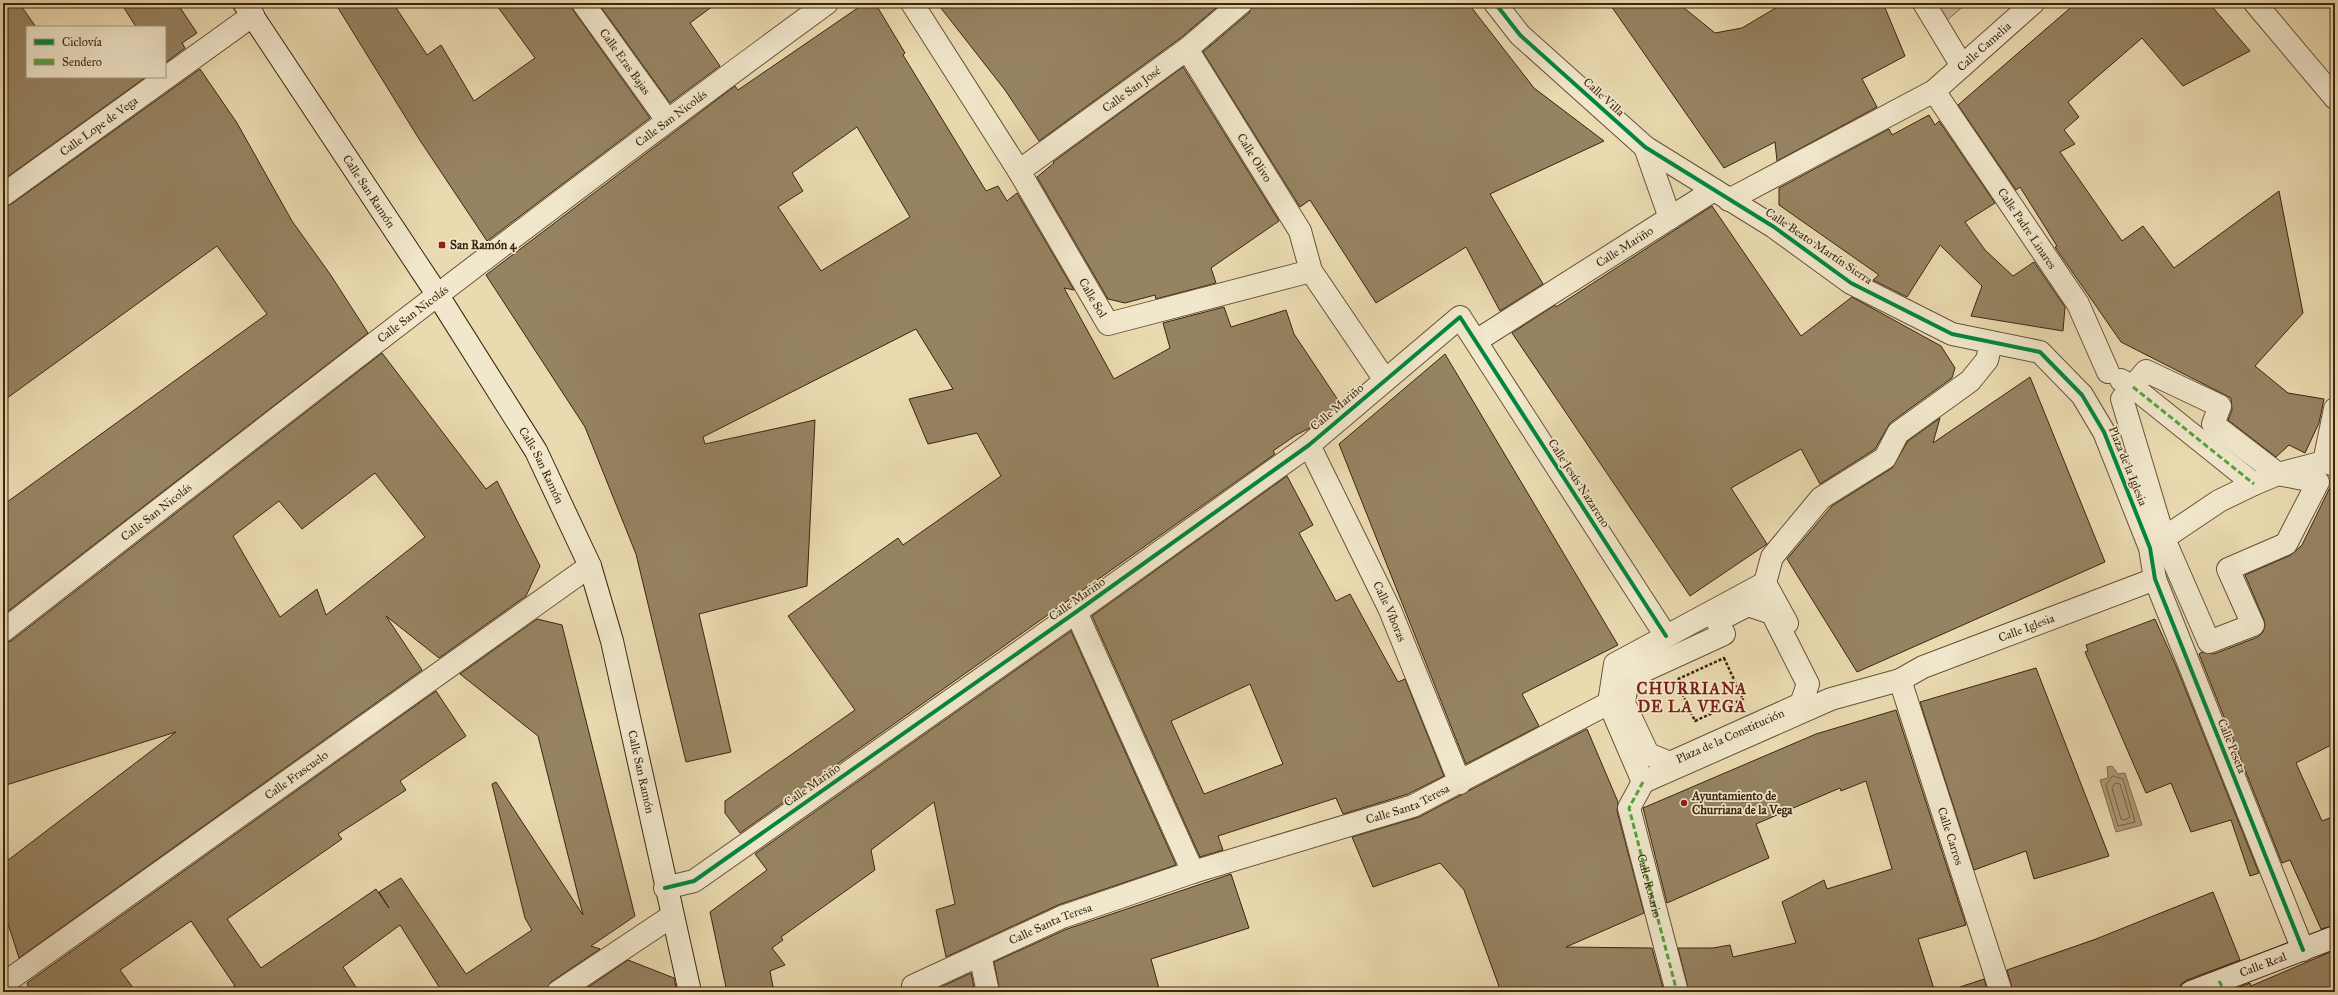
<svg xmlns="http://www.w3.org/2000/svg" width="2338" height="995" viewBox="0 0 2338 995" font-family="'IM FELL Great Primer',serif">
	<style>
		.green { fill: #ccbb94; stroke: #847050 }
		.water { fill: #af9c79; stroke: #816c4e }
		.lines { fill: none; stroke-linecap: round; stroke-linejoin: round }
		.shore { stroke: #766043; stroke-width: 1 }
		.building { fill: #968362; stroke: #3c250d; fill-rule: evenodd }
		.street-casing { stroke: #685236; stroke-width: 24 }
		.secondary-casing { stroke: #3c250d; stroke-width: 24 }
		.path { stroke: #3c250d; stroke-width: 2.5; stroke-dasharray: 3 2; stroke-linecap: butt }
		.street { stroke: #f1e7cc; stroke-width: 22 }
		.secondary { stroke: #f1e7cc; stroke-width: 22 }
		.quiet { stroke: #54a33e; stroke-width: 3; stroke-dasharray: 6 3; stroke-linecap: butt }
		.cycleway-casing { stroke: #f1e7cc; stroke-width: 6 }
		.cycleway { stroke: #00873e; stroke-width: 4 }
		.poi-dot { fill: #8f2418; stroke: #f1e7cc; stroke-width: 1.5 }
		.labels { text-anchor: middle; stroke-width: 3.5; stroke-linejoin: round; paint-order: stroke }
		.street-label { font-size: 12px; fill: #3c250d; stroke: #f1e7cc }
		.poi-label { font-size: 12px; font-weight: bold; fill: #3c250d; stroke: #f1e7cc; text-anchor: start }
		.district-label { font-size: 16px; font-weight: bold; letter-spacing: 1px; fill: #7a1f14; stroke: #f1e7cc }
	</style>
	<rect width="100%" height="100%" fill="#eadab0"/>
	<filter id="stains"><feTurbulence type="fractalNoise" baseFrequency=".005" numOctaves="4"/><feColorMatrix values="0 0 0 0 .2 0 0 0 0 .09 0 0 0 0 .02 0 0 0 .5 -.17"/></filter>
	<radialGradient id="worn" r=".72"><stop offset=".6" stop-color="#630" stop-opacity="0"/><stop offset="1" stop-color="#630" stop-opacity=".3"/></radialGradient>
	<path class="green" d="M 1935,3 L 1967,3 L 1946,21 Z"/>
	<path class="water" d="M 2112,766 L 2118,774 L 2125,773 L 2142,825 L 2116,832 L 2100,780 L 2108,778 L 2107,767 Z"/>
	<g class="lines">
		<path class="shore" d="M 2113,776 L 2123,779 L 2135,822 L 2118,826 L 2106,785 Z
			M 2116,783 L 2120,784 L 2130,817 L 2124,820 L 2121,819 L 2112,788 Z"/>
	</g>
	<path class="building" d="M 3,3 L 19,3 L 36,27 L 27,27 L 27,77 L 146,77 L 3,180 Z
		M 121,3 L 177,3 L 197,33 L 182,43 L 185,48 L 165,63 L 165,27 L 136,27 Z
		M 335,3 L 393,3 L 427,55 L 441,45 L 474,101 L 535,58 L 495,3 L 571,3 L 573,10 L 650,118 L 487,241 L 419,139 Z
		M 598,3 L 717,3 L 690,23 L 720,66 L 670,103 Z
		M 865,3 L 875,3 L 905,53 L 903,55 L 986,191 L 998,186 L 1007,201 L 1017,193 L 1074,290 L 1064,288 L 1114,379 L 1170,348 L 1163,323 L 1224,307 L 1231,327 L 1286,310 L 1294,334 L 1340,403 L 1310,428 L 1296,435 L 1273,451 L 1275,454 L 740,833 L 725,813 L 725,801 L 855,710 L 788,616 L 898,538 L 903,545 L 1001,476 L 977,433 L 928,444 L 909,399 L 953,389 L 916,329 L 703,437 L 705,444 L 815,420 L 807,586 L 699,614 L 731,752 L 686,762 L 636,554 L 585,427 L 486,275 L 735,86 L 738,90 ZM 857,127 L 910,217 L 821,271 L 778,207 L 803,191 L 792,173 Z
		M 937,3 L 1222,3 L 1179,39 L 1039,141 L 1005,90 Z
		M 1253,3 L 1468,3 L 1534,88 L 1604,141 L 1490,194 L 1543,284 L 1500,311 L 1466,247 L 1376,303 L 1310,200 L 1300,207 L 1203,52 L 1249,13 Z
		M 1609,3 L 1678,3 L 1715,33 L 1742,28 L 1784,3 L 1883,3 L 1905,56 L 1862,79 L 1877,107 L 1777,161 L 1775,142 L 1724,168 Z
		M 2076,3 L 2209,3 L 2250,51 L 2183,86 L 2142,38 L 2068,102 L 2079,117 L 2064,130 L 2075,144 L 2060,152 L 2122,241 L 2143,226 L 2174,268 L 2279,191 L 2303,313 L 2255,366 L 2288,393 L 2324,399 L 2319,423 L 2305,453 L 2289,445 L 2276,457 L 2228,420 L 2232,410 L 2231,398 L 2121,342 L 2055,247 L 2057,246 L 2020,187 L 2016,190 L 1958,105 Z
		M 1183,67 L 1279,221 L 1211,268 L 1216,283 L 1156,299 L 1155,295 L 1125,303 L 1108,299 L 1037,177 L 1054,163 L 1053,162 Z
		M 200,69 L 237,123 L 292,221 L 330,274 L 368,333 L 3,615 L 3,505 L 267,314 L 217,246 L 3,401 L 3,207 L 10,205 Z
		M 1929,115 L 1935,125 L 1939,121 L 1995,203 L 1965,222 L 1985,250 L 2013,276 L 2034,262 L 2065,307 L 2063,331 L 1971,316 L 1982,286 L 1940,245 L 1907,297 L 1873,280 L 1879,275 L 1779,205 L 1779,188 L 1889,129 L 1892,135 Z
		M 1712,206 L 1801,336 L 1852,297 L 1941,346 L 1955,368 L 1952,378 L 1890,423 L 1875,449 L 1820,484 L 1801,449 L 1731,488 L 1767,544 L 1690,596 L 1512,333 L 1555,305 L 1556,307 Z
		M 382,353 L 486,489 L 497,481 L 540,566 L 526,596 L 439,658 L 386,616 L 422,670 L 19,958 L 3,908 L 3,864 L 176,732 L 3,786 L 3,643 L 11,641 ZM 375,473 L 425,537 L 326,615 L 317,589 L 280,617 L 233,536 L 279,501 L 302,529 Z
		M 1445,354 L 1618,645 L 1522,694 L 1539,726 L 1466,764 L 1339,444 Z
		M 2030,377 L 2105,562 L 1857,672 L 1787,559 L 1832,506 L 1892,468 L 1908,441 L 1940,418 L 1933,443 Z
		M 1287,476 L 1313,525 L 1299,533 L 1336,601 L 1350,594 L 1398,682 L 1405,679 L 1444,776 L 1408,794 L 1343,814 L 1336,798 L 1252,825 L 1218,836 L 1223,850 L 1200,857 L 1092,616 ZM 1250,684 L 1283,764 L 1204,794 L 1171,721 Z
		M 2335,477 L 2335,743 L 2296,763 L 2322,821 L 2335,816 L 2335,925 L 2321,929 L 2290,860 L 2282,863 L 2199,654 L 2202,652 L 2214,654 L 2258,637 L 2263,632 L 2265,626 L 2264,620 L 2245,575 L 2291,555 L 2302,545 Z
		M 537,619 L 562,625 L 635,916 L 591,946 L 600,949 L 551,982 L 546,992 L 438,992 L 441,990 L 400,925 L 343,967 L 359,992 L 226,992 L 235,986 L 191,921 L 120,970 L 136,992 L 30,992 L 27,983 L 436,691 L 466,736 L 400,781 L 406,790 L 338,834 L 342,839 L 227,919 L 261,968 L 376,889 L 389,908 L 379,892 L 401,878 L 466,974 L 532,930 L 525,918 L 492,784 L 496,782 L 583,915 L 538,736 L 460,674 Z
		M 2155,619 L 2176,666 L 2259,873 L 2250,876 L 2231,820 L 2191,832 L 2171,783 L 2146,793 L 2085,652 L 2088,651 L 2086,645 Z
		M 1071,631 L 1176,865 L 1058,905 L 946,957 L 936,910 L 955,904 L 934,802 L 871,850 L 875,870 L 781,937 L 783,940 L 772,948 L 785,965 L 770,971 L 774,992 L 727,992 L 710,912 L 767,870 L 755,854 Z
		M 2036,668 L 2109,856 L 2034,879 L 2026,851 L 1974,870 L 1920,702 Z
		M 1896,710 L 1966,925 L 1918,939 L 1935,992 L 1689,992 L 1678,948 L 1713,948 L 1730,945 L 1733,957 L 1796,943 L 1782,902 L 1824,880 L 1827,889 L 1892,869 L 1866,781 L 1841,791 L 1840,788 L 1756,824 L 1769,858 L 1667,903 L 1643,808 L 1816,734 Z
		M 1587,729 L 1618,802 L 1617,811 L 1644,913 L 1566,947 L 1652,948 L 1664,992 L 1501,992 L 1464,890 L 1440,863 L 1373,887 L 1352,837 L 1419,817 Z
		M 1231,874 L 1249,928 L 1151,959 L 1160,992 L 1000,992 L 994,962 L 1067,929 Z
		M 2213,892 L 2240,960 L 2187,980 L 2181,984 L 2179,992 L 2013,992 L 2007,970 L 2096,939 Z
		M 2335,950 L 2335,986 L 2322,992 L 2226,992 L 2250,983 L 2251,986 Z
		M 628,960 L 674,978 L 677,992 L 581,992 Z
		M 971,973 L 975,992 L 930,992 Z
		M 1984,979 L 1988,992 L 1958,992 L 1957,988 Z"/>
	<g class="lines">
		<defs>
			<g id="street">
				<path id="s1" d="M 583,3 L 667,120"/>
				<path id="s2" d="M 912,3 L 1019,171 L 1108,324 L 1311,271"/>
				<path d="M 1495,3 L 1520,35 L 1645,147 L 1774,227 L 1851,283 L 1952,334 L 2040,352 L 2082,395 L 2104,432 L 2150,548 L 2155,579 L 2303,950"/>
				<path d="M 1924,3 L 1962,66"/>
				<path d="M 2255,3 L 2335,98"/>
				<path id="s3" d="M 1187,49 L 1300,231 L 1311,271 L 1385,380"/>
				<path id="s4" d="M 1934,91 L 2078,304 L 2108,372"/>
				<path d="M 1645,147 L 1670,218"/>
				<path id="s5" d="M 1019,171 L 1187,49 L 1241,3"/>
				<path id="s6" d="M 3,195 L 253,15"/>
				<path id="s7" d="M 1729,200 L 1934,91 L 2033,3"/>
				<path id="s8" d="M 1476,341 L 1714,190"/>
				<path d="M 2146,371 L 2220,406 L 2213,424 L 2278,474 L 2318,482 L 2286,544 L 2228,569 L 2253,625 L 2209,642 L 2164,539 L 2122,399 Z"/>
				<path d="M 2121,380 L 2133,387 L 2254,484"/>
				<path id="s9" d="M 1309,445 L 1390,610 L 1460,783"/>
				<path d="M 2324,462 L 2335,409"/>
				<path d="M 2152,546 L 2219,501 L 2254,484 L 2278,474 L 2324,462 L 2335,465"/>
				<path d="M 1765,583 L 1772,557 L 1821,498 L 1885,458 L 1898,433 L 1970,381 L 1987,360 L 1991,343"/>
				<path d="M 1748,605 L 1772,613 L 1808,684 L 1801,704 L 1670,763 L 1648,754 L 1624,703 L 1628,678 L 1724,634 L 1717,621 Z"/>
				<path d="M 1076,612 L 1193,872"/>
				<path id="s10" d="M 3,631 C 276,419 548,207 827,3"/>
				<path id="s11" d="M 1900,680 L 2001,992"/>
				<path id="s12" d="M 1643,782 L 1831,699 L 1900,680 L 1923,667 L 2155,579"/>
				<path d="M 1643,782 L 1609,703 L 1615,664 L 1765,583 L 1787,623"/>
				<path d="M 1643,782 L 1629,808 L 1677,992"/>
				<path d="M 665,888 L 694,881 L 1076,612 L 1309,445 L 1460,317 L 1666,636"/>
				<path d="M 980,955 L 988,992"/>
				<path id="s13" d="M 3,984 L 590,566"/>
				<path id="s14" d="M 913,986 L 1062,917 L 1193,872 L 1413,806 L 1609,703"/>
				<path d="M 558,992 L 672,916"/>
			</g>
			<g id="secondary">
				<path id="s15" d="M 244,3 L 437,294 L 536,451 L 590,566 L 612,641 L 690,992"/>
				<path id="s16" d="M 2191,992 L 2335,937"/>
			</g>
		</defs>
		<use href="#street" class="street-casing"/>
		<use href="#secondary" class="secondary-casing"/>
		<path class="path" d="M 1724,658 L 1743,699 L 1695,721 L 1676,680 Z"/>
		<use href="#street" class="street"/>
		<use href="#secondary" class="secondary"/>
		<g class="quiet">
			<path d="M 2133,387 L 2254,484"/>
			<path id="s17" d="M 1643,782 L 1629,808 L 1677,992"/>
			<path d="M 2219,981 L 2225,992"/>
		</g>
		<defs>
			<path id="cycleway" d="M 1495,3 L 1520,35 L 1645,147 L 1774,227 L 1851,283 L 1952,334 L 2040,352 L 2082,395 L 2104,432 L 2150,548 L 2155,579 L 2303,950
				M 665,888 L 694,881 L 1076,612 L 1309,445 L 1460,317 L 1666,636"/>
		</defs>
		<use href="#cycleway" class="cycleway-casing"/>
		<use href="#cycleway" class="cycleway"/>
	</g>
	<g class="poi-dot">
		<rect x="438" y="241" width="8" height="8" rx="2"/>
		<circle cx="1684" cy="803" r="4"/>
	</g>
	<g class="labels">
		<g class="street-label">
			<text dy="4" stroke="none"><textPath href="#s7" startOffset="299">Calle Camelia</textPath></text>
			<text dy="4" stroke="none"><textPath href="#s1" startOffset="72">Calle Eras Bajas</textPath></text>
			<text dy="4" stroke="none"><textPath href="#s5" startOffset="139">Calle San José</textPath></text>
			<text transform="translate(1604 97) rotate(42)" y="4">Calle Villa</text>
			<text dy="4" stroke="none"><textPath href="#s10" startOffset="842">Calle San Nicolás</textPath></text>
			<text dy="4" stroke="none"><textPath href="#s6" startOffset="118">Calle Lope de Vega</textPath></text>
			<text dy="4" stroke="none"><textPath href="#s3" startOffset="128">Calle Olivo</textPath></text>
			<text dy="4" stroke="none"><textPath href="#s15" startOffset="226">Calle San Ramón</textPath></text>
			<text dy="4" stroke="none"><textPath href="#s4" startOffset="166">Calle Padre Linares</textPath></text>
			<text transform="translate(1819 246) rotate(34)" y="4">Calle Beato Martín Sierra</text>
			<text dy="4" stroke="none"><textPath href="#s8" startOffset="176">Calle Mariño</textPath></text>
			<text dy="4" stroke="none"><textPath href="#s2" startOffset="346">Calle Sol</textPath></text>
			<text dy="4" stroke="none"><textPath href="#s10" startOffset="518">Calle San Nicolás</textPath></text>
			<text transform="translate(1337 407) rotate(-40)" y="4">Calle Mariño</text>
			<text dy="4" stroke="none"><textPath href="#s15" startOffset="550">Calle San Ramón</textPath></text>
			<text transform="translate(2128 466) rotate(68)" y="4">Plaza de la Iglesia</text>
			<text transform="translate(1579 483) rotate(57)" y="4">Calle Jesús Nazareno</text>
			<text dy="4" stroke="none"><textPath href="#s10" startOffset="194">Calle San Nicolás</textPath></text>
			<text transform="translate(1077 599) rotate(-35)" y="4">Calle Mariño</text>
			<text dy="4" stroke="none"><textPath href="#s9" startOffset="185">Calle Víboras</textPath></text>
			<text dy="4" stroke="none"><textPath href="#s12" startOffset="414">Calle Iglesia</textPath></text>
			<text transform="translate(1730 736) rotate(-24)" y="4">Plaza de la Constitución</text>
			<text transform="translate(2232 746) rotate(68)" y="4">Calle Peseta</text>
			<text dy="4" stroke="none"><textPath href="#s15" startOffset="874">Calle San Ramón</textPath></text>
			<text dy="4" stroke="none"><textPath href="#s13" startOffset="360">Calle Frascuelo</textPath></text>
			<text transform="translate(812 785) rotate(-35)" y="4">Calle Mariño</text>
			<text dy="4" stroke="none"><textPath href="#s14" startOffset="528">Calle Santa Teresa</textPath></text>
			<text dy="4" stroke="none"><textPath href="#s11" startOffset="164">Calle Carros</textPath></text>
			<text dy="4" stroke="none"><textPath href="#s17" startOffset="110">Calle Rosario</textPath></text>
			<text dy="4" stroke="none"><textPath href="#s14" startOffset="151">Calle Santa Teresa</textPath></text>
			<text dy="4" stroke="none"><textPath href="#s16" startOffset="77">Calle Real</textPath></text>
		</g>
		<g class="poi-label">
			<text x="450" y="249">San Ramón 4</text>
			<text x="1692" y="800">Ayuntamiento de<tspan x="1692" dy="14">Churriana de la Vega</tspan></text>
		</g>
		<g class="district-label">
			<text x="1692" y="694">CHURRIANA<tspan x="1692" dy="18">DE LA VEGA</tspan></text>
		</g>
	</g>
	<rect width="2338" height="995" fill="none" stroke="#eadab0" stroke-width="16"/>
	<rect x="4" y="4" width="2330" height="987" fill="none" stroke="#3c250d" stroke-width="2"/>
	<rect x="8" y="8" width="2322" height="979" fill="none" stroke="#3c250d"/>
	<rect x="26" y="26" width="140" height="52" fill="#f1e7cc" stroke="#a99980"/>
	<rect x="34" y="39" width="20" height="6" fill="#00873e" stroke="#a99980"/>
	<text x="62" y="46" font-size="12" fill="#3c250d">Ciclovía</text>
	<rect x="34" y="59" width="20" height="6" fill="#54a33e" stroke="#a99980"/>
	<text x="62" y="66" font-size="12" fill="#3c250d">Sendero</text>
	<rect width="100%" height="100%" filter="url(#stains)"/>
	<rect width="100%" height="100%" fill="url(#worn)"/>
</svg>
